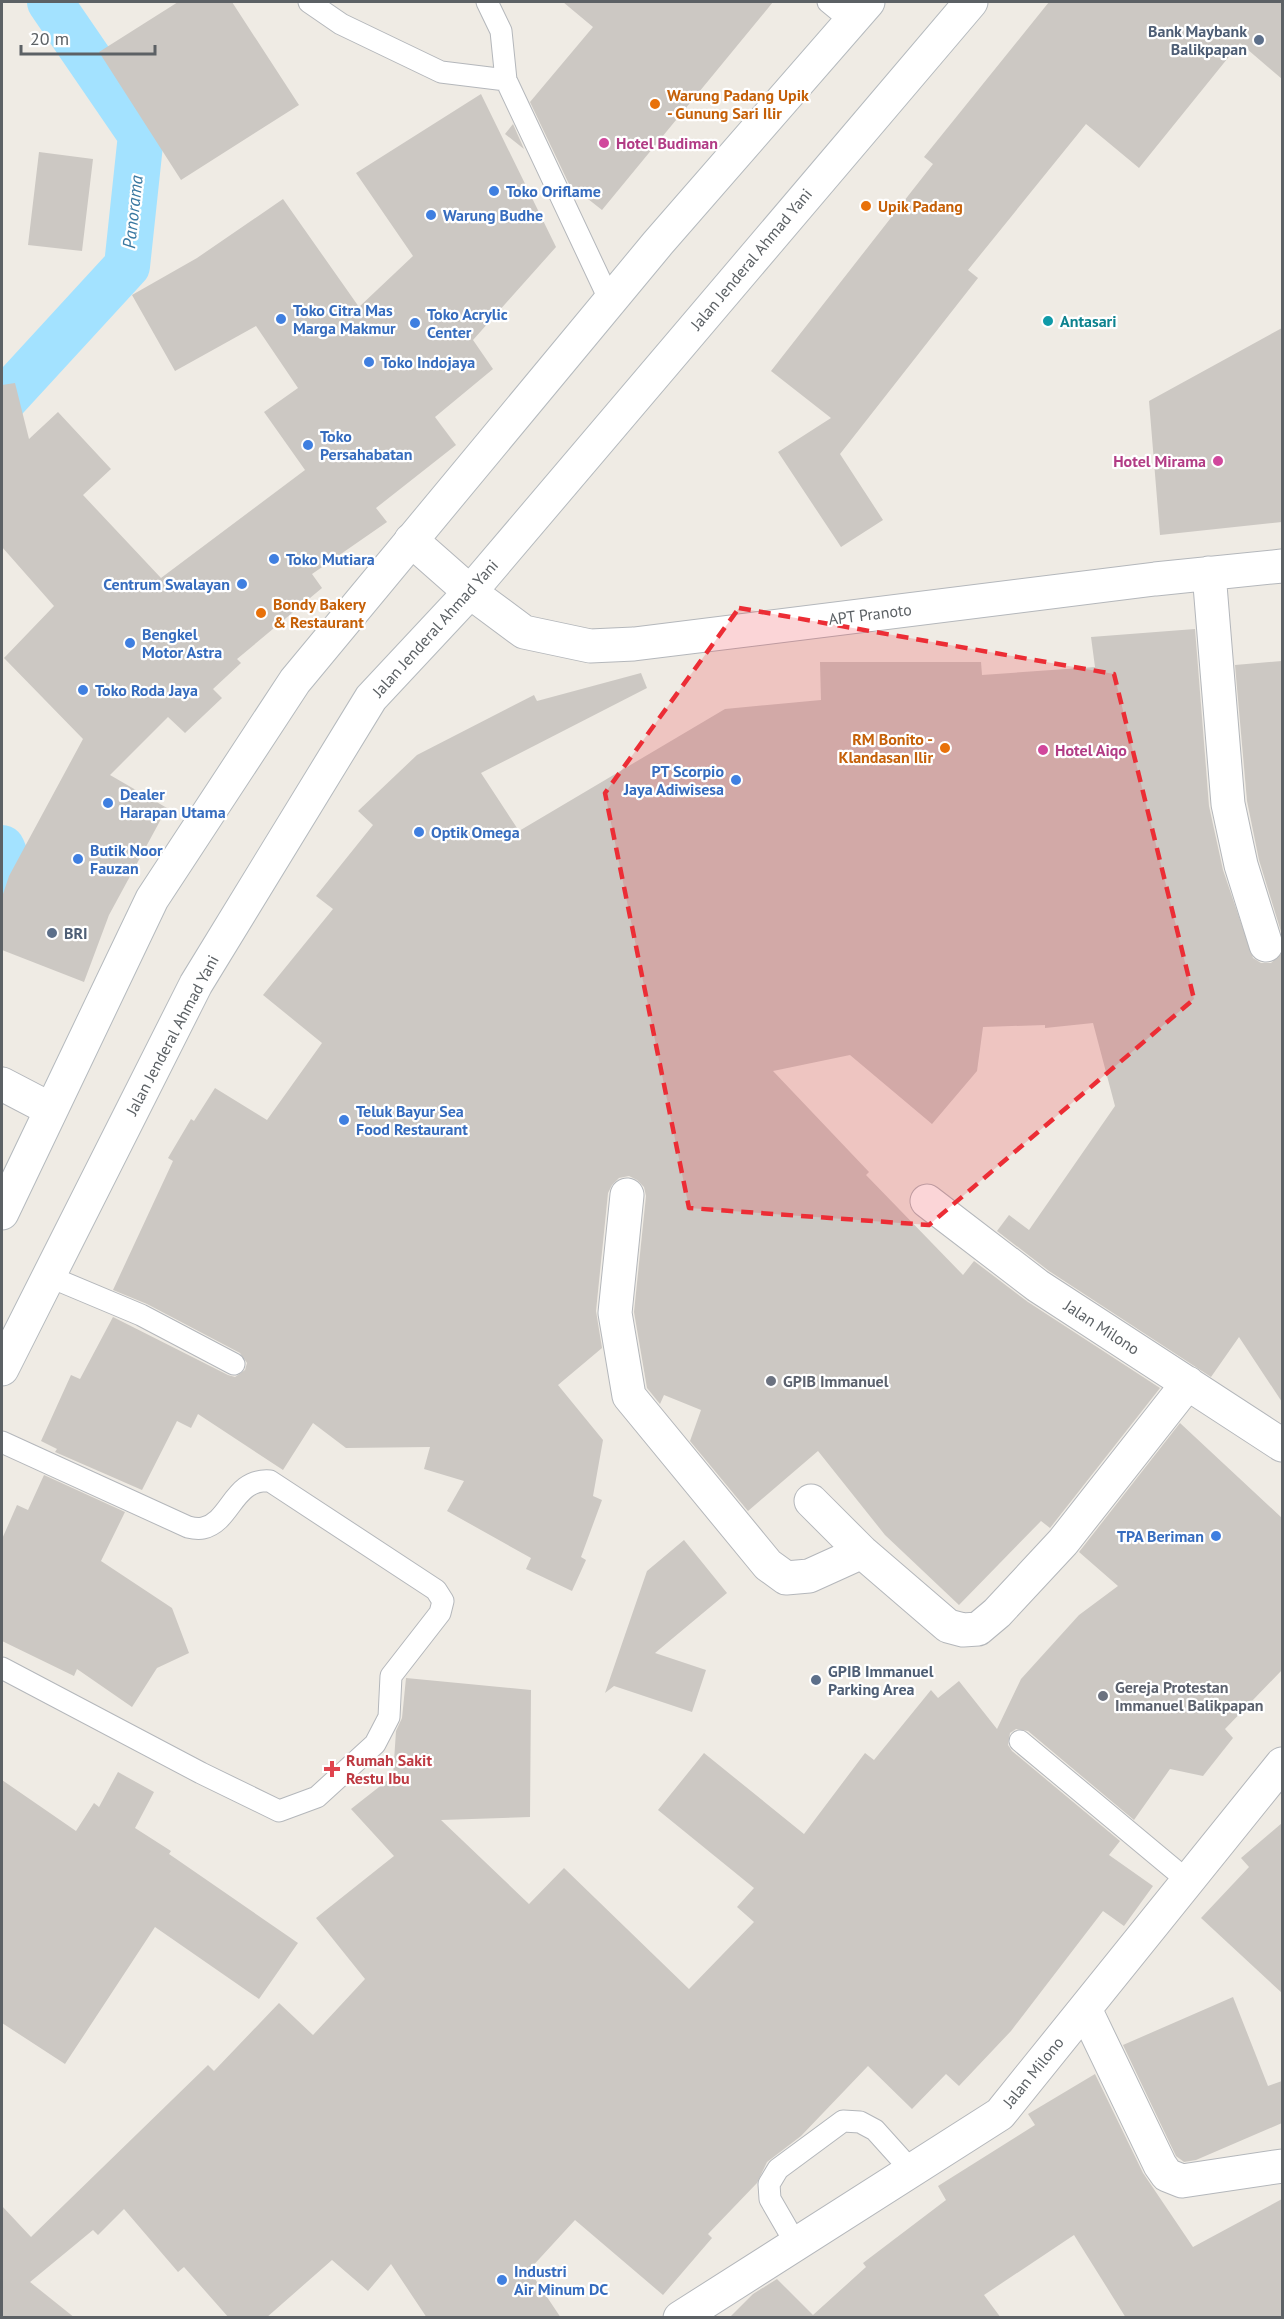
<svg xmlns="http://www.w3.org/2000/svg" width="1284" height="2319" viewBox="0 0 1284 2319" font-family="'PT Sans',sans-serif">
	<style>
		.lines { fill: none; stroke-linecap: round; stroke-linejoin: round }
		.canal { stroke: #a3e2ff; stroke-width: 46 }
		.building { fill: #ccc8c3 }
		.service-casing { stroke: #b4b7bb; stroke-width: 23 }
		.minor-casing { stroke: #b4b7bb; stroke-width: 35 }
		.secondary-casing { stroke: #b5babe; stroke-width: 35 }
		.service { stroke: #fff; stroke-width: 21 }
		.minor { stroke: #fff; stroke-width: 33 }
		.secondary { stroke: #fff; stroke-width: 33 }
		.marked { fill: #ec2d35; fill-opacity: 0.2; stroke: #ec2d35; stroke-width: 4.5; stroke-dasharray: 12 8; stroke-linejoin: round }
		.service-dot { fill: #5c6f8a; stroke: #fff; stroke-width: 2 }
		.food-dot { fill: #e8710a; stroke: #fff; stroke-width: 2 }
		.hotel-dot { fill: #d1479c; stroke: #fff; stroke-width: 2 }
		.shop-dot { fill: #3f7fe0; stroke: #fff; stroke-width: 2 }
		.culture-dot { fill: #0f9aa8; stroke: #fff; stroke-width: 2 }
		.worship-dot { fill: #6b7280; stroke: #fff; stroke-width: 2 }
		.health-dot { fill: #e0444e; stroke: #fff; stroke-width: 2 }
		.labels { text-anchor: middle; stroke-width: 4.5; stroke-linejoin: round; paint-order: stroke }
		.service-label { font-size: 16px; font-weight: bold; fill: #4e5e75; stroke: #fff; text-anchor: start }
		.food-label { font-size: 16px; font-weight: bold; fill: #c56008; stroke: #fff; text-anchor: start }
		.hotel-label { font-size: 16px; font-weight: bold; fill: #b23c85; stroke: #fff; text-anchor: start }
		.shop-label { font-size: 16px; font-weight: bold; fill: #366cbe; stroke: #fff; text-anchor: start }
		.street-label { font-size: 16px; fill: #5c6165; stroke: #fff }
		.culture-label { font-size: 16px; font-weight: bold; fill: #0d838f; stroke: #fff; text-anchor: start }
		.worship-label { font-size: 16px; font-weight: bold; fill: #5b616d; stroke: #fff; text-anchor: start }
		.health-label { font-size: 16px; font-weight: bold; fill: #be3a42; stroke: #fff; text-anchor: start }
		.water-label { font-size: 18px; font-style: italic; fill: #3978a1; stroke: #fff }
	</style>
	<rect width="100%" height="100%" fill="#efebe4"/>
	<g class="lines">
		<path class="canal" d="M 2,402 L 127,266 L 141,135 L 50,2
			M 2,848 L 7,860 L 2,873"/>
	</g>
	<path class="building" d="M 178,2 L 232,2 L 299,105 L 181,180 L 99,52 Z
		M 563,2 L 773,2 L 602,210 L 569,184 L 530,102 L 593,27 Z
		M 1049,2 L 1282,2 L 1282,79 L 1240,43 L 1139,168 L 1086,124 L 968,270 L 978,278 L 840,454 L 883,520 L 841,547 L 778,452 L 831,418 L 771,371 L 933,164 L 924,157 Z
		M 481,94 L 556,247 L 473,340 L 493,369 L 435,417 L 456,445 L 376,508 L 387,522 L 312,574 L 322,588 L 237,659 L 241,663 L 213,689 L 222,698 L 185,733 L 168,717 L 110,775 L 167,808 L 109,915 L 84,982 L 2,950 L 2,897 L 9,876 L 83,739 L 4,658 L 54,606 L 2,547 L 2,385 L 15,383 L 29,439 L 58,412 L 111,469 L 83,495 L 161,578 L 305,470 L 264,412 L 298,388 L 256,326 L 175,371 L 132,295 L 197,258 L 283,199 L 359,307 L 413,256 L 356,173 Z
		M 513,124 L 524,149 L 505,134 Z
		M 39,152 L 93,159 L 82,251 L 28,245 Z
		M 1282,328 L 1282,522 L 1160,535 L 1149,401 Z
		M 1195,629 L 1209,806 L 1223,870 L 1253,958 L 1261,963 L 1271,963 L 1282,953 L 1282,1402 L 1239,1337 L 1211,1377 L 1049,1271 L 997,1231 L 1009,1215 L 1029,1230 L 1115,1106 L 1093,1023 L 1045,1028 L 1045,1025 L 983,1027 L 977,1071 L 932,1124 L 850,1055 L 773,1071 L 869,1172 L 866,1175 L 963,1275 L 974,1261 L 1028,1302 L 1160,1388 L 1050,1528 L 1041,1521 L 959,1605 L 885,1535 L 818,1451 L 748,1511 L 690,1441 L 701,1410 L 664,1395 L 660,1404 L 647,1388 L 634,1312 L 646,1196 L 644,1187 L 637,1180 L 629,1176 L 619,1178 L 612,1185 L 608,1193 L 596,1311 L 602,1348 L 558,1385 L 603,1440 L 593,1496 L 602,1500 L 581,1557 L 586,1560 L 572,1591 L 526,1569 L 531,1558 L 447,1511 L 464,1481 L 424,1469 L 430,1447 L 346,1448 L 313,1423 L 283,1470 L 198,1414 L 191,1428 L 177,1421 L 142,1490 L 55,1452 L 57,1449 L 41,1441 L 71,1375 L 80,1379 L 113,1317 L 228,1375 L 235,1377 L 245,1370 L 247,1363 L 240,1353 L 147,1304 L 113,1290 L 173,1161 L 168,1158 L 191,1119 L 194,1121 L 215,1088 L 267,1120 L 322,1043 L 263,995 L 333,909 L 316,896 L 373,825 L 358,811 L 417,755 L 534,695 L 537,701 L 641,673 L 647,688 L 481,773 L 519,831 L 725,709 L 821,700 L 820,662 L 981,662 L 982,675 L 1095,667 L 1091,637 Z
		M 1282,661 L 1282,935 L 1259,860 L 1247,801 L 1235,665 Z
		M 1180,1423 L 1282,1518 L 1282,1670 L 1225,1729 L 1233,1738 L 1203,1776 L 1170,1769 L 1134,1820 L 1028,1731 L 1016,1729 L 1010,1733 L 1008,1745 L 1012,1751 L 1120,1841 L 1109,1855 L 1153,1886 L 1124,1926 L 1103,1911 L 1011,2031 L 959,2086 L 946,2074 L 912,2109 L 868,2066 L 801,2136 L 767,2162 L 757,2183 L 708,2234 L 712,2238 L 663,2295 L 575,2220 L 529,2270 L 561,2318 L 427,2318 L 391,2264 L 368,2291 L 332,2260 L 266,2318 L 229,2318 L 184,2267 L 178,2272 L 124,2209 L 98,2235 L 93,2230 L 30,2282 L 75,2318 L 2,2318 L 2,2206 L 31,2237 L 208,2065 L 214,2071 L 279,2003 L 313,2035 L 365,1979 L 316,1918 L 394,1856 L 351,1809 L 393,1776 L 396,1731 L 402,1718 L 406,1678 L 531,1690 L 530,1817 L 441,1820 L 529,1904 L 564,1868 L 689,1989 L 754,1922 L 737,1907 L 754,1888 L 658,1810 L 704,1753 L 804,1834 L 865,1753 L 874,1760 L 931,1690 L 938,1698 L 959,1681 L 997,1729 L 1021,1679 L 1079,1615 L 1118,1586 L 1079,1552 Z
		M 44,1475 L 125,1512 L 101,1561 L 172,1608 L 189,1653 L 157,1668 L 132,1707 L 77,1669 L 74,1676 L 2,1641 L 2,1539 L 17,1505 L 28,1510 Z
		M 684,1540 L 727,1593 L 655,1653 L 706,1670 L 692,1712 L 614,1686 L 605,1693 L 647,1571 Z
		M 118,1772 L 154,1792 L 135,1828 L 171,1851 L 169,1854 L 298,1943 L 259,1999 L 155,1927 L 65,2064 L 2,2023 L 2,1780 L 76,1831 L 94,1803 L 99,1807 Z
		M 1282,1823 L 1282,1993 L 1201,1918 L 1249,1867 L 1241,1858 Z
		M 1233,1997 L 1268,2086 L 1282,2081 L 1282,2123 L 1196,2160 L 1184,2162 L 1176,2156 L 1123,2045 Z
		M 1095,2074 L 1143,2173 L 1193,2247 L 1282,2199 L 1282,2318 L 1126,2318 L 1074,2235 L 984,2295 L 1001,2318 L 729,2318 L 753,2294 L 777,2279 L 813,2315 L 866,2267 L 863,2263 L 946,2200 L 938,2186 L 1035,2125 L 1028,2114 Z"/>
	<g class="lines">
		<defs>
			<path id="service" d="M 309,2 L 341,24 L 441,72 L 506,80
				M 487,2 L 501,31 L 506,80 L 610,301
				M 828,2 L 851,21
				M 48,1276 L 141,1315 L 234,1364
				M 2,1442 L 188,1527 C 192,1528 199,1529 203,1528 C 231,1522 233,1478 270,1481 L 436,1590 L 443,1601 L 440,1613 L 391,1676 L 389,1717 L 375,1744 L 317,1797 L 279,1811 L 201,1773 L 2,1668
				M 1020,1741 L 1188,1881
				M 796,2244 L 770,2199 L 769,2184 L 778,2169 L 843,2121 L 860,2122 L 875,2130 L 911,2170"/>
			<path id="minor" d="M 411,540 L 470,592 L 524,632 L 590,646 L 634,644 L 1155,579 L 1282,566
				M 1209,573 L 1228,804 L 1241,865 L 1266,945
				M 2,1084 L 50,1109
				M 627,1195 L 615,1313 L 629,1396 L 768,1565 L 786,1578 L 809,1576 L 862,1552
				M 927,1201 L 1038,1286 L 1282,1445
				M 811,1501 L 862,1552 L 948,1626 L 963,1630 L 978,1629 L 997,1613 L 1063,1542 L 1188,1383
				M 1085,2009 L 1160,2165 L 1167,2175 L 1182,2181 L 1282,2166
				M 680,2318 L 1000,2114 L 1282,1764"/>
			<path id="secondary" d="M 2,1213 L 152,899 L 295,681 L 658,243 L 868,2
				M 2,1369 L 196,984 L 371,698 L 470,592 L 971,2"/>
		</defs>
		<use href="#service" class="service-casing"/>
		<use href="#minor" class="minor-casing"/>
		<use href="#secondary" class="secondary-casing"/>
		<use href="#service" class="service"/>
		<use href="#minor" class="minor"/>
		<use href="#secondary" class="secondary"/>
	</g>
	<path class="marked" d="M 739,608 L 1114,674 L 1194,999 L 929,1225 L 689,1208 L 605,793 Z"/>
	<g class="service-dot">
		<circle cx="1259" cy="40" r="6"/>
		<circle cx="52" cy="933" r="6"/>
		<circle cx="816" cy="1680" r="6"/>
	</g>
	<g class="food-dot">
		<circle cx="655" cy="104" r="6"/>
		<circle cx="866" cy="206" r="6"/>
		<circle cx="261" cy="613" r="6"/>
		<circle cx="945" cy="748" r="6"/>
	</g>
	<g class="hotel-dot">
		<circle cx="604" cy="143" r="6"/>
		<circle cx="1218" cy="461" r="6"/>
		<circle cx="1043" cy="750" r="6"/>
	</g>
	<g class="shop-dot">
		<circle cx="494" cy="191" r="6"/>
		<circle cx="431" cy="215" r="6"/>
		<circle cx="281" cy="319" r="6"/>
		<circle cx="415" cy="323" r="6"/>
		<circle cx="369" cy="362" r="6"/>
		<circle cx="308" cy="445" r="6"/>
		<circle cx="274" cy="559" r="6"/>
		<circle cx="242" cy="584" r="6"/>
		<circle cx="130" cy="643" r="6"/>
		<circle cx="83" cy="690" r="6"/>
		<circle cx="736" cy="780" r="6"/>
		<circle cx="108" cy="803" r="6"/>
		<circle cx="419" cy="832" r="6"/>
		<circle cx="78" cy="859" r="6"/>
		<circle cx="344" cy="1120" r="6"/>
		<circle cx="1216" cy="1536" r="6"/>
		<circle cx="502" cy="2280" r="6"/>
	</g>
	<circle class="culture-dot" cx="1048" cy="321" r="6"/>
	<g class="worship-dot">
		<circle cx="771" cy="1381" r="6"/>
		<circle cx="1103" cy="1696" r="6"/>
	</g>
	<path class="health-dot" d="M329 1760h6v6h6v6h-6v6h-6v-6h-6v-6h6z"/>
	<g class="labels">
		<g class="service-label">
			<text x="1247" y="37" text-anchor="end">Bank Maybank<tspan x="1247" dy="18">Balikpapan</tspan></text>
			<text x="64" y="939">BRI</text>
			<text x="828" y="1677">GPIB Immanuel<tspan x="828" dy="18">Parking Area</tspan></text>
		</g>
		<g class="food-label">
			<text x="667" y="101">Warung Padang Upik<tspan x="667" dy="18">- Gunung Sari Ilir</tspan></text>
			<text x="878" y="212">Upik Padang</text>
			<text x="273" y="610">Bondy Bakery<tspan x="273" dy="18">&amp; Restaurant</tspan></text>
			<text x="933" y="745" text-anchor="end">RM Bonito -<tspan x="933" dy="18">Klandasan Ilir</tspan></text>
		</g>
		<g class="hotel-label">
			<text x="616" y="149">Hotel Budiman</text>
			<text x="1206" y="467" text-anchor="end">Hotel Mirama</text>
			<text x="1055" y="756">Hotel Aiqo</text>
		</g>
		<g class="shop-label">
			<text x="506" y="197">Toko Oriflame</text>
			<text x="443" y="221">Warung Budhe</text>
			<text x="293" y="316">Toko Citra Mas<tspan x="293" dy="18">Marga Makmur</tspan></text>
			<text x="427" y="320">Toko Acrylic<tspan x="427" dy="18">Center</tspan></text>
			<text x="381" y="368">Toko Indojaya</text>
			<text x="320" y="442">Toko<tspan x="320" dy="18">Persahabatan</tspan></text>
			<text x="286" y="565">Toko Mutiara</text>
			<text x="230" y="590" text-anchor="end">Centrum Swalayan</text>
			<text x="142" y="640">Bengkel<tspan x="142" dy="18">Motor Astra</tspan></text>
			<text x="95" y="696">Toko Roda Jaya</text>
			<text x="724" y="777" text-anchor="end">PT Scorpio<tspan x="724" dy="18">Jaya Adiwisesa</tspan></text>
			<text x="120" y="800">Dealer<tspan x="120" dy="18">Harapan Utama</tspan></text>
			<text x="431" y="838">Optik Omega</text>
			<text x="90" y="856">Butik Noor<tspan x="90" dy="18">Fauzan</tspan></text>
			<text x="356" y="1117">Teluk Bayur Sea<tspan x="356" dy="18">Food Restaurant</tspan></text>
			<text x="1204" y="1542" text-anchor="end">TPA Beriman</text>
			<text x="514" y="2277">Industri<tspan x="514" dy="18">Air Minum DC</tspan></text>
		</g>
		<g class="street-label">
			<text transform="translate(751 259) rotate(-50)" y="6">Jalan Jenderal Ahmad Yani</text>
			<text transform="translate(870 614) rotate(-7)" y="6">APT Pranoto</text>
			<text transform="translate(435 628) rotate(-48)" y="6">Jalan Jenderal Ahmad Yani</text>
			<text transform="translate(172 1035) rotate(-62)" y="6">Jalan Jenderal Ahmad Yani</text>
			<text transform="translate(1102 1327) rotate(33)" y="6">Jalan Milono</text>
			<text transform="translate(1033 2072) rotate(-51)" y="6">Jalan Milono</text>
		</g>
		<g class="culture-label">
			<text x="1060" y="327">Antasari</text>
		</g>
		<g class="worship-label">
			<text x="783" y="1387">GPIB Immanuel</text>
			<text x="1115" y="1693">Gereja Protestan<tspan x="1115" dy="18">Immanuel Balikpapan</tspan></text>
		</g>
		<g class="health-label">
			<text x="346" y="1766">Rumah Sakit<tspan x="346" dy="18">Restu Ibu</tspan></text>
		</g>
		<g class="water-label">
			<text transform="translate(133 212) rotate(-84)" y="6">Panorama</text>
		</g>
	</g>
	<rect width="1284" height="2319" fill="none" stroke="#5c6165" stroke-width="6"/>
	<path d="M21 45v9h134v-9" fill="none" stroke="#5c6165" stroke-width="3"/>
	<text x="30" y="45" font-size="18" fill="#5c6165" stroke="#ffffff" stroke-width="4.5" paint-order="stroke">20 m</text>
</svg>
